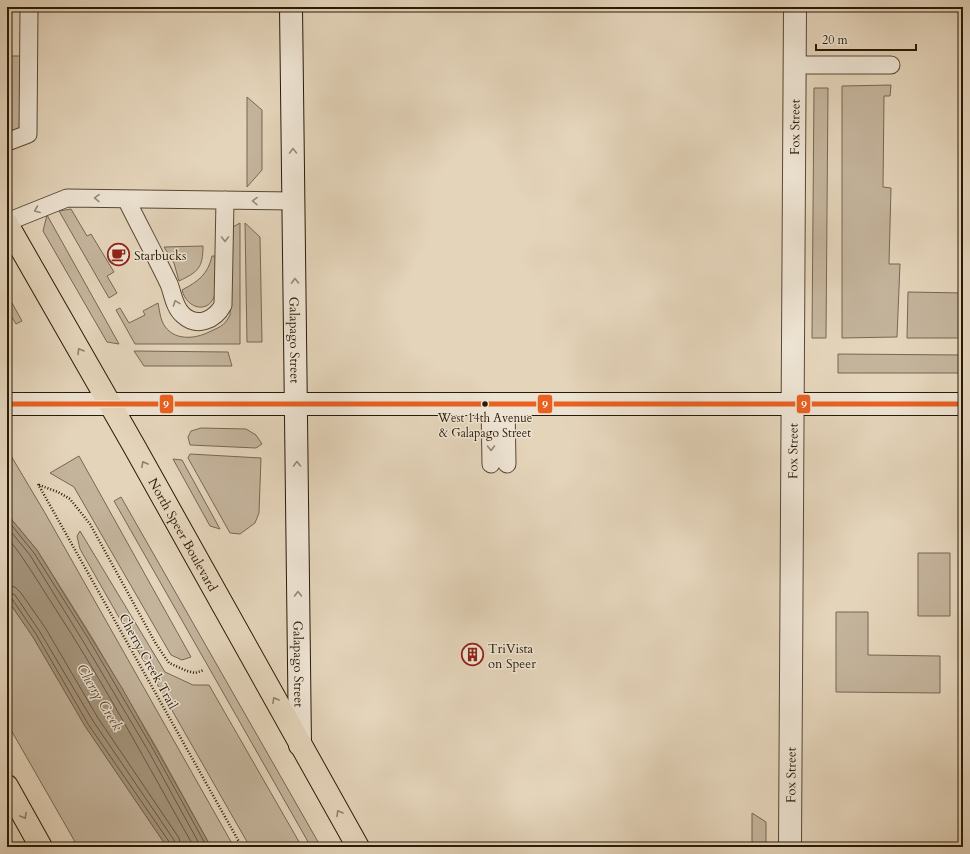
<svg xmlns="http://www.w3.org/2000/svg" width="970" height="854" viewBox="0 0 970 854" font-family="Cardo,serif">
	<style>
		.green { fill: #c4b49c; stroke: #776752 }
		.water { fill: #a5957d; stroke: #74644e }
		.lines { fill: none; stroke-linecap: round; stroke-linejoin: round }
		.shore { stroke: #685842; stroke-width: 1 }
		.lane-casing { stroke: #584834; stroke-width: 19 }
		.street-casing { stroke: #584834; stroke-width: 24 }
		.secondary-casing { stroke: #2a1a07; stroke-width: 24 }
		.primary-casing { stroke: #2a1a07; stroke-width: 24 }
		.path { stroke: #2a1a07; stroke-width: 2.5; stroke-dasharray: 1 2; stroke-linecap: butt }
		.lane { stroke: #ede3d2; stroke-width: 17 }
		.street { stroke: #ede3d2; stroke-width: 22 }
		.secondary { stroke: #ede3d2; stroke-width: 22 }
		.primary { stroke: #e4d4ba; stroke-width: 22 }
		.bus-1-casing { stroke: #ede3d2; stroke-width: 8 }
		.bus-1 { stroke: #e86121; stroke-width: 5 }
		.oneway { stroke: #958977 }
		.oneway2 { stroke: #908069 }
		.bus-dot { fill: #2a1a07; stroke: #ede3d2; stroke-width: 1.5 }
		.labels { text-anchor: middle; stroke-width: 3; stroke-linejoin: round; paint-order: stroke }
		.bus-label { font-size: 12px; fill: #2a1a07; stroke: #ede3d2 }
		.street-label { font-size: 13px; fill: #2a1a07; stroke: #ede3d2 }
		.poi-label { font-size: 13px; fill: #2a1a07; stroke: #ede3d2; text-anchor: start }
		.water-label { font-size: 14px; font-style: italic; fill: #5b4b36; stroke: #ede3d2 }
		.line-badge { stroke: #ede3d2; stroke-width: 1.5 }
		.badge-label { font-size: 11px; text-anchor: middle; font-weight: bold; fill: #fff }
	</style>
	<rect width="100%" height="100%" fill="#e4d4ba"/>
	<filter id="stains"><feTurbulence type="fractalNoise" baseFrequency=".005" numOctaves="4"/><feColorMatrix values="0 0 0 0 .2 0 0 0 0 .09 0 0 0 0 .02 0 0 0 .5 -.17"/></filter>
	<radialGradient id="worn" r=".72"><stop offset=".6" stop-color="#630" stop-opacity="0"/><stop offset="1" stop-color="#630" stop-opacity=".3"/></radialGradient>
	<path class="green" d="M 7,56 L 21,56 L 22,131 L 9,131 L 7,127 Z
		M 891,85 L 890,96 L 884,96 L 883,187 L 891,188 L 889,264 L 900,264 L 897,337 L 842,338 L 842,86 Z
		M 814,88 L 828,88 L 826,338 L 812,338 Z
		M 247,97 L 262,110 L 262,170 L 247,187 Z
		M 71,209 L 87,236 L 91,234 L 114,272 L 107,276 L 117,293 L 109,298 L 59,211 Z
		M 47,215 L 119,344 L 107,342 L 43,231 Z
		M 240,223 L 240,344 L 135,344 L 116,310 L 120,308 L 129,323 L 145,315 L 143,311 L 158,303 C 159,308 160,316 162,321 C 170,340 191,340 207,333 C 219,327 224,327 230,315 L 233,227 Z
		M 245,223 L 260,237 L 262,342 L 247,342 Z
		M 203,246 C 203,268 198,272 179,281 L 174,263 L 164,247 Z
		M 212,256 L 215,256 C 215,268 218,283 215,294 C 210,314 187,310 182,290 C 199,281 208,274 212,256 Z
		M 908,292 L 963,293 L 963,338 L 907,338 Z
		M 7,294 L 22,321 L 16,324 L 7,309 Z
		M 134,351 L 228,352 L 232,366 L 144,366 Z
		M 838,354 L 963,355 L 963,373 L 838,373 Z
		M 201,428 L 246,429 L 256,435 L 262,444 L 256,448 L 190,445 L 188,437 L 191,431 Z
		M 7,449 L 45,513 L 234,847 L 211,847 L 156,747 L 91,636 L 37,550 L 12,520 L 7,504 Z
		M 190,454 L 261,458 L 259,513 L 255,523 L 240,534 L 230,533 L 188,458 Z
		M 79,456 L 191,657 L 182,660 L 171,655 L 74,487 L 50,473 Z
		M 173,459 L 182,460 L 220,529 L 210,526 Z
		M 121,497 L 321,847 L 311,847 L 114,501 Z
		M 80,531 L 165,672 L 193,685 L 209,685 L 302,847 L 250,847 L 80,549 L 77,536 Z
		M 918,553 L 950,553 L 950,616 L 918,616 Z
		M 7,599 L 33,637 L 85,726 L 167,847 L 78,847 L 7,723 Z
		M 836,612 L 868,612 L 868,655 L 940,656 L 940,693 L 836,692 Z
		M 752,813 L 766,822 L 766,847 L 752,847 Z"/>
	<path class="water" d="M 7,504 L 12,520 L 37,550 L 122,688 L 211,847 L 167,847 L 85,726 L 33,637 L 7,599 Z"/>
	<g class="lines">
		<path class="shore" d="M 7,516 L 9,522 L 34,553 L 88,638 L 153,749 L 207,847
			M 7,527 L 30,555 L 83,641 L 149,752 L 201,847
			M 7,537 C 25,559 38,582 53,605 C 104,683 148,766 194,847
			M 7,586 L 15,587 L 21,593 L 46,629 L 98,718 L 179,838 L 181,847
			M 7,592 L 15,595 L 40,632 L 93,721 L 174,840 L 175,847
			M 7,597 L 12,599 L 36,634 L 88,724 L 170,843 L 170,847"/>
		<defs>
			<path id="lane" d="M 794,65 L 891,65
				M 7,142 L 28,134 L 29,7
				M 126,199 C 140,227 155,255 169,284 C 173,294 174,307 183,315 C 197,328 215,320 223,305 L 225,200
				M 7,222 L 67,198 L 294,201
				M 490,404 L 491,464
				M 506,404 L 507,464"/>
			<g id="street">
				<path id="s1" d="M 790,847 L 795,7"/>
			</g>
			<g id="secondary">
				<path id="s2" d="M 291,7 L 300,745"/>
				<path d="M 7,404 L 963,404"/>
			</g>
			<g id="primary">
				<path id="s3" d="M 7,224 L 134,446 L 358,847"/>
				<path d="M 7,786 L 41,847"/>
			</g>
		</defs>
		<use href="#lane" class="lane-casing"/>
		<use href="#street" class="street-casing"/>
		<use href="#secondary" class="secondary-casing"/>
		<use href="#primary" class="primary-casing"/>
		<path class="path" d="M 38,484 L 242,847
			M 39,485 L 58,492 L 70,499 L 90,524 L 156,644 L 169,663 L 187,671 L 195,673 L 204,670"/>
		<use href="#lane" class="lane"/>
		<use href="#street" class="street"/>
		<use href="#secondary" class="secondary"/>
		<use href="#primary" class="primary"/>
		<defs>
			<path id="bus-1" d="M 7,404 L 963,404"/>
		</defs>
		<use href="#bus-1" class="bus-1-casing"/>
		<use href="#bus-1" class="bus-1"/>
	</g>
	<defs><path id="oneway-chevron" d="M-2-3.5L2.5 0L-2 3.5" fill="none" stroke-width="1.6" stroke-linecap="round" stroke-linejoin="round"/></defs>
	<g class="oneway">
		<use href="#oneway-chevron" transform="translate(293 151) rotate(-91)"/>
		<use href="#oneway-chevron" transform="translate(97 198) rotate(-179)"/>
		<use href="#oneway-chevron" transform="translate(255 201) rotate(-179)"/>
		<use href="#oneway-chevron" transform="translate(37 210) rotate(158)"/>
		<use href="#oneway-chevron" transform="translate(225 239) rotate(90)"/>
		<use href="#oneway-chevron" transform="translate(295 281) rotate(-91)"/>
		<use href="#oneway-chevron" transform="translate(176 303) rotate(-110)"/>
		<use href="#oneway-chevron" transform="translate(491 448) rotate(89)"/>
		<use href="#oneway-chevron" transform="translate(297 464) rotate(-91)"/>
		<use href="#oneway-chevron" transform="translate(298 594) rotate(-91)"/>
	</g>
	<g class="oneway2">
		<use href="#oneway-chevron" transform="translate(80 351) rotate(-120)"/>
		<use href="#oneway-chevron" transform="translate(144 464) rotate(-119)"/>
		<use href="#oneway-chevron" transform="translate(275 700) rotate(-119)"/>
		<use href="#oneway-chevron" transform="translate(339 813) rotate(-120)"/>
		<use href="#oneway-chevron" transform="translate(24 816) rotate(61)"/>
	</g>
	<defs>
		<symbol id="cafe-ring" viewBox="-11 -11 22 22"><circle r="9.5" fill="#ede3d2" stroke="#8f2418" stroke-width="1.5"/><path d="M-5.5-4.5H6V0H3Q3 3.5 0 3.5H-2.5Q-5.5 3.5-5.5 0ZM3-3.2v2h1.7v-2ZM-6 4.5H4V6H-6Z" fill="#8f2418"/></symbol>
		<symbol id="building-ring" viewBox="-11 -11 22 22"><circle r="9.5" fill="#ede3d2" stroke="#8f2418" stroke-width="1.5"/><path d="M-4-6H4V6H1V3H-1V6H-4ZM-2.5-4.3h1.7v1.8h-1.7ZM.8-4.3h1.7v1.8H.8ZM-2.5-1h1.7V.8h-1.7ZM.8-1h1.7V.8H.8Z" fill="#8f2418"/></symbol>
	</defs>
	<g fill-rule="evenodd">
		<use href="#cafe-ring" x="106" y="242" width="25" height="25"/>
		<use href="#building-ring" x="460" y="642" width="25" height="25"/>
	</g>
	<circle class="bus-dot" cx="485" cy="404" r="3.5"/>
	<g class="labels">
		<g class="bus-label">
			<text x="485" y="422">West 14th Avenue<tspan x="485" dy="15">&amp; Galapago Street</tspan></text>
		</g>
		<g class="street-label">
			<text dy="5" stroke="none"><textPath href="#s1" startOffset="720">Fox Street</textPath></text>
			<text dy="5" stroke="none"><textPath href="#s2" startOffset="333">Galapago Street</textPath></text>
			<text dy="5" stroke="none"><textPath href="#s1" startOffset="396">Fox Street</textPath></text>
			<text dy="5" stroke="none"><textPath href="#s3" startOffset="357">North Speer Boulevard</textPath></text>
			<text transform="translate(149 661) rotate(61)" y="5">Cherry Creek Trail</text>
			<text dy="5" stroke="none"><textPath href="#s2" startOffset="657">Galapago Street</textPath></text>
			<text dy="5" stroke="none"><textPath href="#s1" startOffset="72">Fox Street</textPath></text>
		</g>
		<g class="poi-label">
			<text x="134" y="260">Starbucks</text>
			<text x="488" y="653">TriVista<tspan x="488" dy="15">on Speer</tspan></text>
		</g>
		<g class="water-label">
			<text transform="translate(100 697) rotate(59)" y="5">Cherry Creek</text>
		</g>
	</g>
	<g class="line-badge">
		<rect x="159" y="394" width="15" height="20" rx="4" fill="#e86121"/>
		<rect x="537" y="394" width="16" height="20" rx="4" fill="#e86121"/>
		<rect x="796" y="394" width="15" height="20" rx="4" fill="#e86121"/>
	</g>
	<g class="badge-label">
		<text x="166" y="408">9</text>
		<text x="545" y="408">9</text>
		<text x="804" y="408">9</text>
	</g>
	<rect width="970" height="854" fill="none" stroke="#e4d4ba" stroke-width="24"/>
	<rect x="8" y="8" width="954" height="838" fill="none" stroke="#2a1a07" stroke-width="2"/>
	<rect x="12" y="12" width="946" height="830" fill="none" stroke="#2a1a07"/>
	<path d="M816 44v6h100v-6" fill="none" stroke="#2a1a07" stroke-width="2"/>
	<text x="822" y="44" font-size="12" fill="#2a1a07" stroke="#ede3d2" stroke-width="3" paint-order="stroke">20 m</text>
	<rect width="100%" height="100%" filter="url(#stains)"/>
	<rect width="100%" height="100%" fill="url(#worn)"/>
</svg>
